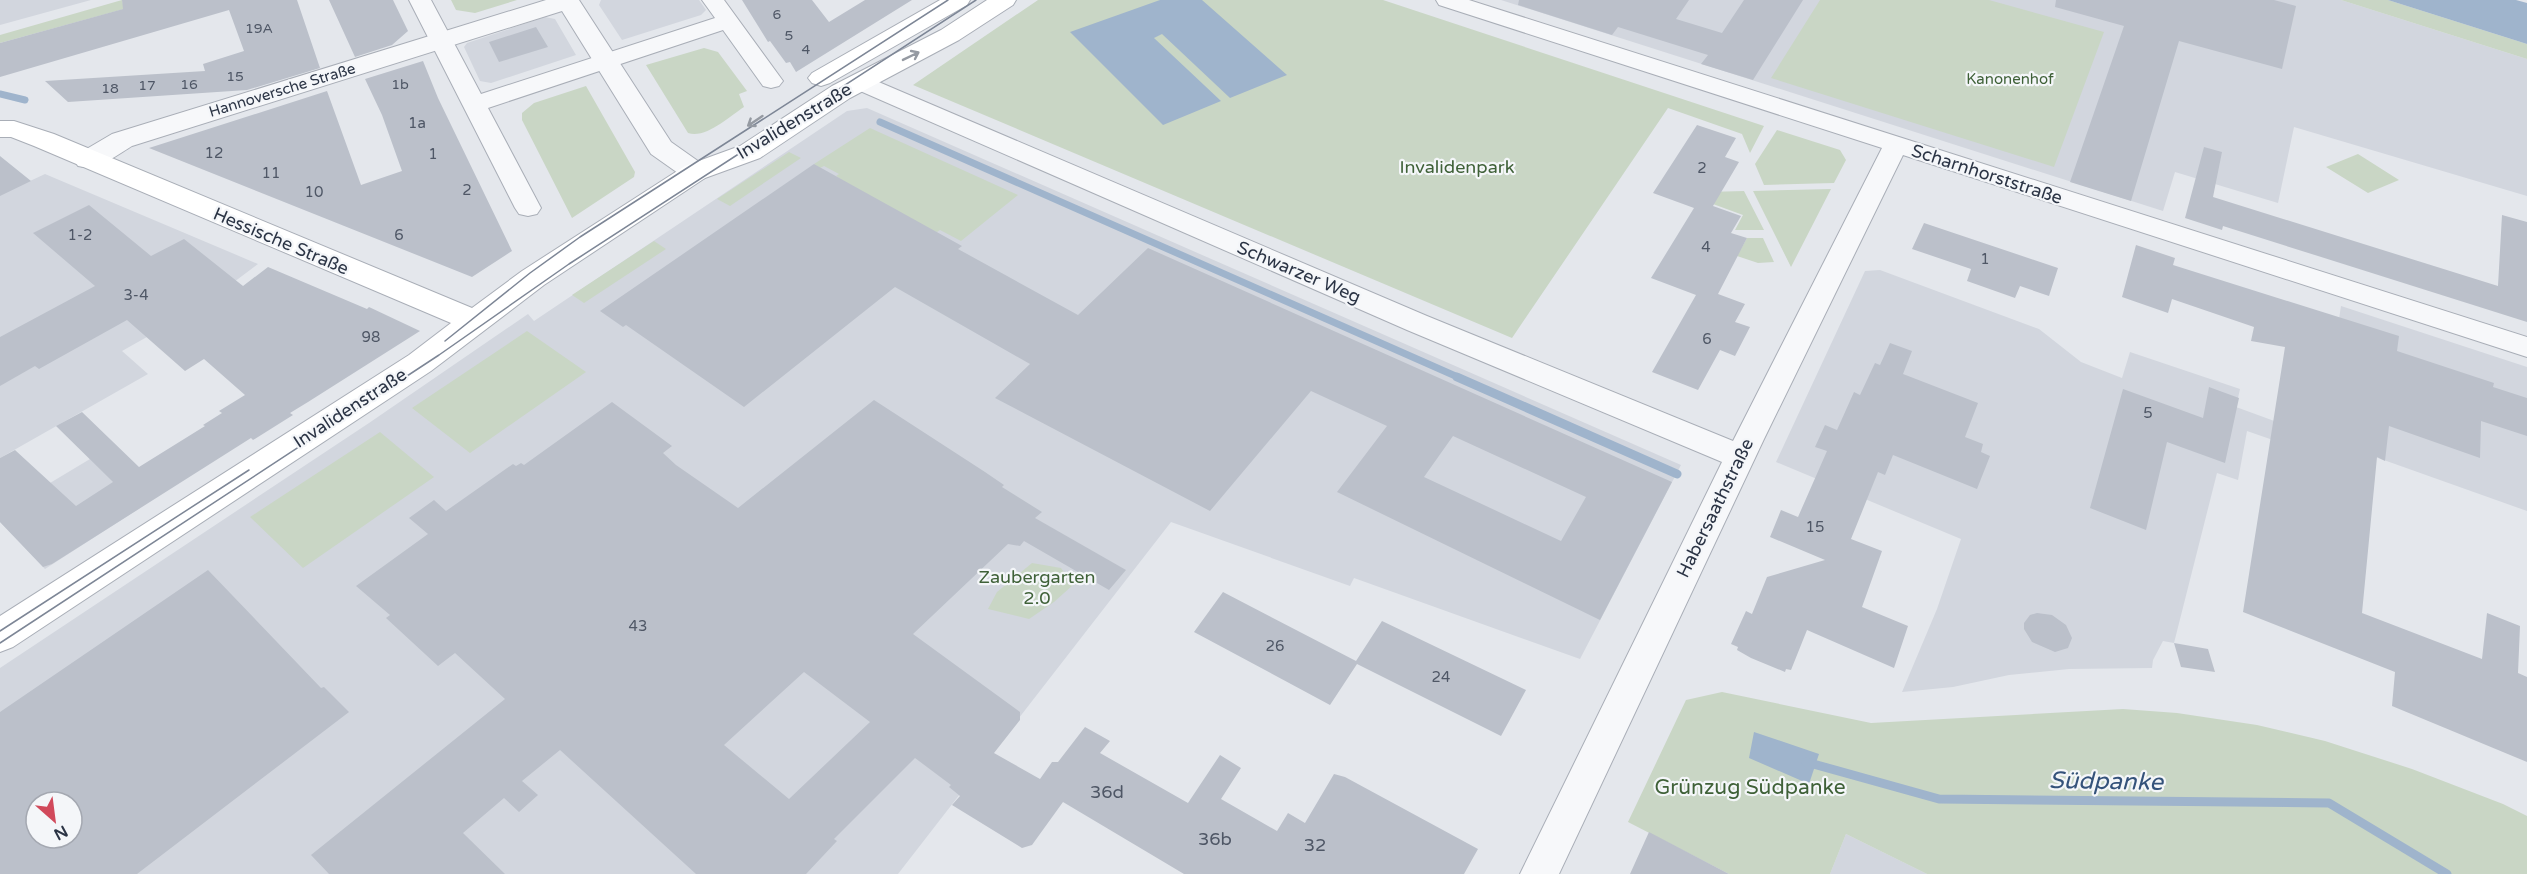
<svg xmlns="http://www.w3.org/2000/svg" width="2527" height="874" viewBox="0 0 2527 874" font-family="'Varela Round',sans-serif">
	<style>
		.built { fill: #d2d6de; fill-rule: evenodd }
		.green { fill: #c9d6c5 }
		.water { fill: #9fb4cc }
		.lines { fill: none; stroke-linecap: round; stroke-linejoin: round }
		.stream-far1 { stroke: #9fb4cc; stroke-width: 7 }
		.stream { stroke: #9fb4cc; stroke-width: 9 }
		.building { fill: #bbc0ca; fill-rule: evenodd }
		.minor-casing { stroke: #a9aeb7; stroke-width: 2 }
		.tertiary-casing { stroke: #a9aeb7; stroke-width: 2 }
		.secondary-casing { stroke: #a9aeb7; stroke-width: 2 }
		.minor { fill: #f7f8fa; fill-rule: evenodd }
		.tertiary { fill: #f7f8fa; fill-rule: evenodd }
		.secondary { fill: #fff; fill-rule: evenodd }
		.tram { stroke: #7d8696; stroke-width: 1.5 }
		.oneway { stroke: #959aa2 }
		.labels { text-anchor: middle; stroke-width: 4.5; stroke-linejoin: round; paint-order: stroke }
		.far-number-label { font-size: 14px; fill: #4f5766 }
		.far-park-label { font-size: 15px; fill: #3f6138; stroke: #f4f6f9 }
		.far-street-label { font-size: 15px; fill: #2b3445; stroke: #f4f6f9 }
		.number-label { font-size: 15px; fill: #4f5766 }
		.street-label { font-size: 18px; fill: #2b3445; stroke: #f4f6f9 }
		.park-label { font-size: 18px; fill: #3f6138; stroke: #f4f6f9 }
		.near-number-label { font-size: 18px; fill: #4f5766 }
		.near-park-label { font-size: 21px; fill: #3f6138; stroke: #f4f6f9 }
		.near-water-label { font-size: 24px; font-style: italic; fill: #34527a; stroke: #f4f6f9 }
	</style>
	<rect width="100%" height="100%" fill="#e4e7ec"/>
	<path class="built" d="M 0,0 L 91,0 L 0,25 Z
		M 601,0 L 699,0 L 706,10 L 701,15 L 622,40 L 599,5 Z
		M 1501,0 L 2341,0 L 2527,59 L 2527,196 L 2294,127 L 2278,203 L 2175,172 L 2163,211 Z
		M 545,17 L 555,19 L 576,55 L 491,83 L 480,81 L 464,47 L 467,43 Z
		M 867,108 L 1681,465 L 1580,659 L 1354,578 L 1350,586 L 1171,522 L 898,874 L 0,874 L 0,668 L 369,423 L 528,314 L 534,321 L 847,111 ZM 36,802 L 72,802 L 72,838 L 36,838 Z
		M 0,157 L 30,181 L 45,174 L 258,264 L 202,306 L 122,351 L 148,374 L 0,458 Z
		M 1880,270 L 2039,329 L 2081,362 L 2122,378 L 2130,352 L 2240,389 L 2236,407 L 2321,438 L 2341,306 L 2527,367 L 2527,511 L 2322,438 L 2319,456 L 2247,431 L 2238,480 L 2217,473 L 2174,643 L 2163,641 L 2153,660 L 2152,668 L 2069,669 L 2009,675 L 1953,687 L 1902,692 L 1937,609 L 1961,539 L 1776,462 L 1865,271 Z
		M 90,459 L 140,508 L 45,569 L 0,522 L 0,513 Z
		M 1846,834 L 1927,874 L 1830,874 Z"/>
	<path class="green" d="M 122,0 L 124,9 L 0,43 L 0,35 Z
		M 451,0 L 517,0 L 475,13 L 456,10 Z
		M 1038,0 L 1383,0 L 1764,126 L 1750,153 L 1742,134 L 1668,108 L 1512,338 L 913,85 Z
		M 1820,0 L 1989,0 L 2104,32 L 2054,167 L 1771,78 Z
		M 2341,0 L 2388,0 L 2407,6 L 2527,44 L 2527,59 Z
		M 704,48 L 718,52 L 747,91 L 739,94 L 744,107 C 730,116 706,139 688,133 L 646,65 Z
		M 586,86 L 635,172 L 634,177 L 572,218 L 522,120 L 522,113 L 534,103 Z
		M 870,128 L 1018,195 L 961,241 L 940,230 L 937,232 L 930,230 L 842,180 L 836,176 L 839,174 L 824,166 L 820,168 L 814,164 Z
		M 1777,130 L 1840,150 L 1846,160 L 1834,183 L 1764,185 L 1755,164 Z
		M 789,152 L 801,158 L 730,206 L 717,199 Z
		M 2358,154 L 2399,180 L 2368,193 L 2326,167 Z
		M 1831,189 L 1791,267 L 1753,191 Z
		M 1744,191 L 1764,230 L 1735,230 L 1743,215 L 1702,200 L 1707,192 Z
		M 1747,238 L 1763,238 L 1774,262 L 1758,263 L 1737,256 Z
		M 654,241 L 666,249 L 584,303 L 572,295 Z
		M 527,331 L 586,372 L 470,453 L 412,408 Z
		M 380,432 L 434,477 L 303,568 L 250,517 Z
		M 1032,563 L 1061,568 L 1073,585 L 1054,602 L 1029,619 L 988,609 L 997,592 Z
		M 1722,692 L 1871,723 L 2123,709 L 2177,713 L 2257,725 L 2325,741 L 2412,769 L 2503,804 L 2527,816 L 2527,874 L 1927,874 L 1846,834 L 1830,874 L 1729,874 L 1628,822 L 1686,700 Z"/>
	<path class="water" d="M 1160,0 L 1202,0 L 1287,75 L 1230,98 L 1162,34 L 1154,38 L 1221,101 L 1163,125 L 1070,32 Z
		M 2388,0 L 2516,0 L 2527,3 L 2527,44 Z
		M 1754,732 L 1819,754 L 1809,784 L 1749,758 Z"/>
	<g class="lines">
		<path class="stream-far1" d="M 0,94 L 25,100
			M 880,122 L 1460,378"/>
		<path class="stream" d="M 1457,377 L 1677,474
			M 1806,762 L 1939,799 L 2329,803 L 2447,874"/>
	</g>
	<path class="building" d="M 122,0 L 297,0 L 320,68 L 247,90 L 68,102 L 45,81 L 205,71 L 203,64 L 244,51 L 229,10 L 0,77 L 0,43 L 123,9 Z
		M 329,0 L 393,0 L 408,31 L 392,45 L 355,57 Z
		M 742,0 L 812,0 L 829,22 L 865,0 L 912,0 L 796,72 L 790,62 L 786,63 L 770,41 L 768,42 Z
		M 1519,0 L 1689,0 L 1676,19 L 1722,33 L 1744,0 L 1803,0 L 1753,80 L 1701,64 L 1708,55 L 1618,27 L 1612,35 L 1518,5 Z
		M 2056,0 L 2274,0 L 2296,6 L 2282,69 L 2179,41 L 2131,201 L 2070,182 L 2124,26 L 2055,7 Z
		M 536,27 L 548,47 L 499,62 L 489,42 Z
		M 423,61 L 438,98 L 512,251 L 472,277 L 149,148 L 327,91 L 361,185 L 402,171 L 382,115 L 365,79 Z
		M 1697,125 L 1736,138 L 1725,157 L 1739,162 L 1713,206 L 1741,216 L 1731,233 L 1747,238 L 1718,294 L 1745,304 L 1735,322 L 1750,327 L 1735,356 L 1720,350 L 1698,390 L 1652,372 L 1696,295 L 1651,278 L 1694,208 L 1653,193 Z
		M 2204,147 L 2222,152 L 2213,197 L 2498,286 L 2502,215 L 2527,222 L 2527,322 L 2223,226 L 2222,230 L 2185,218 Z
		M 0,156 L 31,181 L 0,196 Z
		M 814,164 L 962,246 L 958,249 L 1078,315 L 1148,248 L 1672,482 L 1600,620 L 1337,492 L 1387,426 L 1311,391 L 1210,511 L 995,398 L 1030,364 L 895,287 L 744,407 L 626,325 L 623,327 L 600,311 ZM 1453,436 L 1586,497 L 1561,541 L 1424,477 Z
		M 89,205 L 151,256 L 184,239 L 243,286 L 268,267 L 367,309 L 369,307 L 420,331 L 308,402 L 290,413 L 293,415 L 253,440 L 251,438 L 52,564 L 43,567 L 0,522 L 0,458 L 15,450 L 76,506 L 113,482 L 56,426 L 82,412 L 139,467 L 205,426 L 203,425 L 222,413 L 219,411 L 245,395 L 204,359 L 185,371 L 127,320 L 39,369 L 35,366 L 0,386 L 0,337 L 95,286 L 33,233 Z
		M 1924,223 L 2058,268 L 2049,296 L 2020,286 L 2015,298 L 1967,281 L 1971,269 L 1912,249 Z
		M 2136,245 L 2175,258 L 2173,265 L 2399,336 L 2397,351 L 2494,383 L 2493,387 L 2527,398 L 2527,436 L 2481,421 L 2480,458 L 2389,426 L 2385,461 L 2377,457 L 2362,613 L 2482,659 L 2487,613 L 2520,626 L 2518,673 L 2527,677 L 2527,762 L 2392,706 L 2395,672 L 2243,612 L 2285,347 L 2251,341 L 2254,327 L 2172,299 L 2168,313 L 2122,297 Z
		M 1890,343 L 1912,351 L 1903,374 L 1978,403 L 1965,437 L 1983,444 L 1981,452 L 1990,456 L 1977,489 L 1893,455 L 1885,475 L 1878,472 L 1851,539 L 1882,551 L 1862,607 L 1908,626 L 1894,668 L 1807,630 L 1791,670 L 1786,669 L 1785,672 L 1751,658 L 1737,650 L 1738,647 L 1731,644 L 1746,611 L 1752,614 L 1767,577 L 1825,560 L 1770,537 L 1781,510 L 1798,517 L 1827,451 L 1815,447 L 1825,425 L 1837,430 L 1854,392 L 1860,395 L 1875,363 L 1880,365 Z
		M 2209,387 L 2239,398 L 2225,463 L 2167,442 L 2146,530 L 2090,508 L 2123,389 L 2203,418 Z
		M 874,400 L 985,472 L 1004,485 L 1002,487 L 1042,512 L 1035,518 L 1126,570 L 1109,590 L 1024,541 L 1020,546 L 1008,544 L 913,634 L 1020,712 L 1020,720 L 994,753 L 1040,779 L 1052,762 L 1058,762 L 1085,727 L 1110,741 L 1100,753 L 1188,803 L 1220,755 L 1241,768 L 1221,799 L 1277,831 L 1288,813 L 1305,823 L 1334,774 L 1345,777 L 1478,849 L 1464,874 L 1184,874 L 1063,802 L 1032,845 L 1022,848 L 952,805 L 960,796 L 949,787 L 951,785 L 915,758 L 834,839 L 837,841 L 806,874 L 696,874 L 560,750 L 522,781 L 538,795 L 519,812 L 504,798 L 463,833 L 505,874 L 329,874 L 311,855 L 505,699 L 455,653 L 438,666 L 386,618 L 390,615 L 356,586 L 428,534 L 409,518 L 434,500 L 446,511 L 513,464 L 516,466 L 521,463 L 524,465 L 612,402 L 672,446 L 663,453 L 676,465 L 738,508 ZM 804,672 L 870,722 L 789,799 L 724,745 Z
		M 208,570 L 321,688 L 324,687 L 349,712 L 137,874 L 0,874 L 0,712 ZM 36,802 L 72,802 L 72,838 L 36,838 Z
		M 1223,592 L 1356,661 L 1382,621 L 1526,690 L 1501,736 L 1357,664 L 1330,705 L 1194,632 Z
		M 2037,613 L 2052,615 L 2066,625 L 2072,638 L 2068,648 L 2055,652 L 2032,642 L 2024,629 L 2024,623 L 2030,615 Z
		M 2174,643 L 2208,649 L 2215,672 L 2181,667 Z
		M 1649,832 L 1729,874 L 1630,874 Z"/>
	<g class="lines">
		<defs>
			<path id="minor" d="M 409,0 L 431,0 L 481,94 L 715,18 L 702,0 L 724,0 L 783,81 L 779,86 L 771,88 L 763,86 L 723,30 L 488,108 L 541,208 L 537,214 L 528,216 L 519,214 L 515,208 Z
				M 1436,0 L 1469,0 L 2527,337 L 2527,357 L 1903,155 L 1764,439 L 1559,874 L 1520,874 L 1722,462 L 1407,330 L 851,87 L 847,82 L 851,77 L 859,75 L 867,77 L 1427,316 L 1733,441 L 1882,148 L 1439,5 Z"/>
			<path id="tertiary" d="M 546,0 L 579,0 L 671,142 L 705,166 L 709,172 L 705,178 L 695,181 L 685,178 L 651,154 L 562,11 L 132,146 C 115,156 98,171 78,166 L 74,160 L 78,154 L 112,134 Z"/>
			<path id="secondary" d="M 940,0 L 970,0 L 967,5 L 830,83 L 821,86 L 812,83 L 808,78 L 812,73 Z
				M 987,0 L 1016,0 L 1013,5 L 959,40 L 850,98 L 760,158 L 705,178 L 544,285 L 431,371 L 13,647 L 0,652 L 0,616 L 409,355 L 451,323 L 34,146 L 11,137 L 0,137 L 0,121 L 14,121 L 54,134 L 472,308 L 522,271 L 685,166 L 740,146 L 832,86 L 941,30 Z"/>
		</defs>
		<use href="#minor" class="minor-casing"/>
		<use href="#tertiary" class="tertiary-casing"/>
		<use href="#secondary" class="secondary-casing"/>
		<use href="#minor" class="minor"/>
		<use href="#tertiary" class="tertiary"/>
		<use href="#secondary" class="secondary"/>
		<path class="tram" d="M 445,341 L 530,273 L 580,237 L 948,0
			M 0,631 L 249,470
			M 0,643 L 439,355 L 569,264 L 976,0"/>
	</g>
	<defs><path id="oneway-shaft" d="M-6 0H5M1.5-3L5.5 0L1.5 3" fill="none" stroke-width="1.6" stroke-linecap="round" stroke-linejoin="round" transform="scale(1.5)"/></defs>
	<g class="oneway">
		<use href="#oneway-shaft" transform="translate(911 56) rotate(-26)"/>
		<use href="#oneway-shaft" transform="translate(755 121) rotate(146)"/>
	</g>
	<g class="labels">
		<g class="far-number-label">
			<text x="777" y="19">6</text>
			<text x="259" y="33">19A</text>
			<text x="789" y="40">5</text>
			<text x="806" y="54">4</text>
			<text x="235" y="81">15</text>
			<text x="189" y="89">16</text>
			<text x="400" y="89">1b</text>
			<text x="147" y="90">17</text>
			<text x="110" y="93">18</text>
		</g>
		<g class="far-park-label">
			<text x="2010" y="84">Kanonenhof</text>
		</g>
		<g class="far-street-label">
			<text transform="translate(282 90) rotate(-17)" y="5">Hannoversche Straße</text>
		</g>
		<g class="number-label">
			<text x="417" y="128">1a</text>
			<text x="214" y="158">12</text>
			<text x="433" y="159">1</text>
			<text x="1702" y="173">2</text>
			<text x="271" y="178">11</text>
			<text x="467" y="195">2</text>
			<text x="314" y="197">10</text>
			<text x="80" y="240">1-2</text>
			<text x="399" y="240">6</text>
			<text x="1706" y="252">4</text>
			<text x="1985" y="264">1</text>
			<text x="136" y="300">3-4</text>
			<text x="371" y="342">98</text>
			<text x="1707" y="344">6</text>
			<text x="2148" y="418">5</text>
			<text x="1815" y="532">15</text>
			<text x="638" y="631">43</text>
			<text x="1275" y="651">26</text>
			<text x="1441" y="682">24</text>
		</g>
		<g class="street-label">
			<text transform="translate(794 121) rotate(-31)" y="6">Invalidenstraße</text>
			<text transform="translate(1987 174) rotate(18)" y="6">Scharnhorststraße</text>
			<text transform="translate(281 241) rotate(23)" y="6">Hessische Straße</text>
			<text transform="translate(1299 272) rotate(23)" y="6">Schwarzer Weg</text>
			<text transform="translate(350 408) rotate(-33)" y="6">Invalidenstraße</text>
			<text transform="translate(1715 508) rotate(-64)" y="6">Habersaathstraße</text>
		</g>
		<g class="park-label">
			<text x="1457" y="173">Invalidenpark</text>
			<text x="1037" y="583">Zaubergarten<tspan x="1037" dy="21">2.0</tspan></text>
		</g>
		<g class="near-number-label">
			<text x="1107" y="798">36d</text>
			<text x="1215" y="845">36b</text>
			<text x="1315" y="851">32</text>
		</g>
		<g class="near-park-label">
			<text x="1750" y="794">Grünzug Südpanke</text>
		</g>
		<g class="near-water-label">
			<text transform="translate(2106 781) rotate(1)" y="8">Südpanke</text>
		</g>
	</g>
	<g transform="translate(54 820) rotate(152)"><circle r="28" fill="#f4f6f9" stroke="#a4a8b1" stroke-width="1.5"/>
	<path d="M0-4.5L10 22L0 15L-10 22Z" fill="#d1495b"/>
	<text y="-9" font-size="16" font-weight="bold" text-anchor="middle" fill="#2b3445">N</text>
	</g>
</svg>
